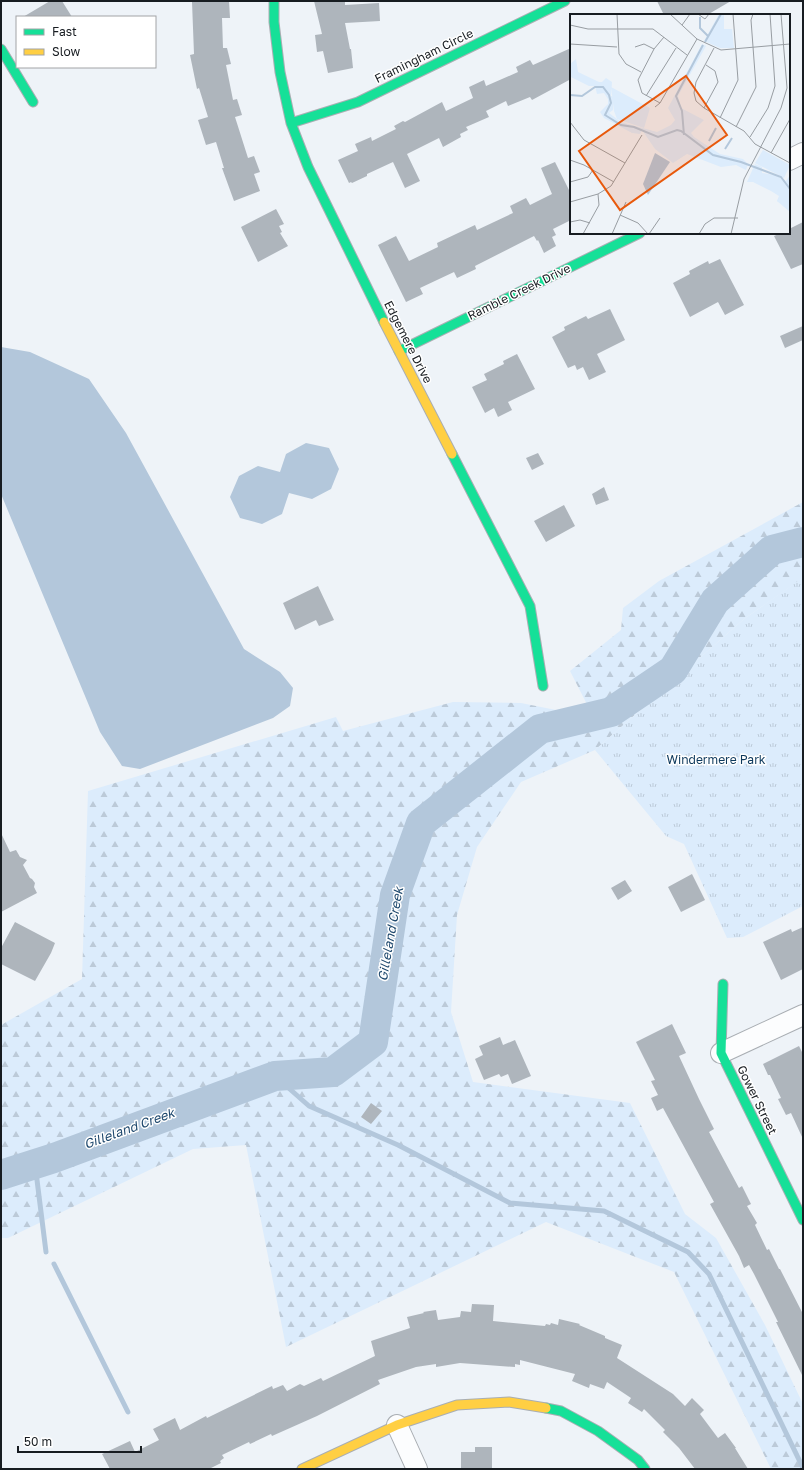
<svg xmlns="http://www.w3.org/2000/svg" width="804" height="1470" viewBox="0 0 804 1470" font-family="'Golos Text',sans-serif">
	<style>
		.forest { fill: url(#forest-firs) }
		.park { fill: url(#park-tufts) }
		.water { fill: #b3c7db }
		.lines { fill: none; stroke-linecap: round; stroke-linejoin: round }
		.stream { stroke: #b3c7db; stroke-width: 5 }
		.river { stroke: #b3c7db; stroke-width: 30 }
		.building { fill: #aeb5bc }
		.street-casing { stroke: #a9aeb3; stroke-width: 22 }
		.fast-casing { stroke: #a9aeb3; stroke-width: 11 }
		.slow-casing { stroke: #a9aeb3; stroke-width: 11 }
		.street { stroke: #fcfdfe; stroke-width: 20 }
		.fast { stroke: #16e098; stroke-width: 9 }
		.slow { stroke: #ffcf43; stroke-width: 9 }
		.labels { text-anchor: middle; stroke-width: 3; stroke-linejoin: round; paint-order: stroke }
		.street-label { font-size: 12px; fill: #171c21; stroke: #fff }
		.park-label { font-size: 12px; fill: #0d395c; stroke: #fff }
		.water-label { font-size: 13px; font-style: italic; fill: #1e486d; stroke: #fff }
		.inset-river { fill: none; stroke: #b3c7db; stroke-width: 2 }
		.inset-road { fill: none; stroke: #989da2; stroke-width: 1 }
		.view { fill: #e8590c; fill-opacity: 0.15; stroke: #e8590c; stroke-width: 2 }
		.inset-edge { fill: none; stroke: #171c21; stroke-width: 2 }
	</style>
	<defs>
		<pattern id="forest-firs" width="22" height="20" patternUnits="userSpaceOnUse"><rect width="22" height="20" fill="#dcecfc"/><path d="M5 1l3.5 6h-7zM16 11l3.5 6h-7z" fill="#bccad8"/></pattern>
		<pattern id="park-tufts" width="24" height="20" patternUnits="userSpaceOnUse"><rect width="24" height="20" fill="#dcecfc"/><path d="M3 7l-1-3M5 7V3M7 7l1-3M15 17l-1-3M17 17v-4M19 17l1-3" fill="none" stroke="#bccad8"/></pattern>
	</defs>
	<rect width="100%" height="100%" fill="#eef3f8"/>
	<path class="forest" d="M 803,502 L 803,578 L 744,619 L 595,750 L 521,782 L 477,847 L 457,915 L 451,1012 L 473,1082 L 630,1103 L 685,1214 L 716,1238 L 765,1325 L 803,1404 L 803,1469 L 771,1469 L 674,1272 L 546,1222 L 286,1347 L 246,1145 L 193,1149 L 8,1238 L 1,1238 L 1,1025 L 82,979 L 88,791 L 336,717 L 343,731 L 453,702 L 521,703 L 556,710 L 577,727 L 595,720 L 570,671 L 621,630 L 623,608 L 659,581 Z"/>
	<path class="park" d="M 801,579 L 803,579 L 803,906 L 743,937 L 727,938 L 684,844 L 666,836 L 595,750 L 744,619 Z"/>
	<path class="water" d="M 1,347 L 30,352 L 89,379 L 126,433 L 244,649 L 280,672 L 293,688 L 290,706 L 273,718 L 140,769 L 122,766 L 100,732 L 1,494 Z
		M 306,443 L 329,448 L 339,469 L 331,489 L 312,499 L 289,493 L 282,514 L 262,524 L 240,518 L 230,497 L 239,476 L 258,466 L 280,472 L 286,454 Z"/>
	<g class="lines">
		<path class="stream" d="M 275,1076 L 309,1106 L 398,1145 L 510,1203 L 604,1211 L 688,1252 L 709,1274 L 803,1468
			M 35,1164 L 46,1252
			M 54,1264 L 128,1412"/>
		<path class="river" d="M 1,1175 L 54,1158 L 275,1076 L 333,1072 L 373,1042 L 395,895 L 421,823 L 540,729 L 611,712 L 673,670 L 715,601 L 772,550 L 803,542"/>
	</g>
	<path class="building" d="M 50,1 L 62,1 L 72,17 L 23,17 Z
		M 229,1 L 230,18 L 222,18 L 223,48 L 227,48 L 231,64 L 226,65 L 233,100 L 237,99 L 242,115 L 235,117 L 248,158 L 254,156 L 260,172 L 254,174 L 260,191 L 234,201 L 222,168 L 224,168 L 216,142 L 206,145 L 198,120 L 208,117 L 199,88 L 197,89 L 190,55 L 194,54 L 192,2 Z
		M 314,1 L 345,1 L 345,5 L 379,3 L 380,21 L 345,23 L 350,49 L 351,49 L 353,68 L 328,73 L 323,51 L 317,52 L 315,35 L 322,34 Z
		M 657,1 L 731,1 L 707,15 L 664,15 Z
		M 571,48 L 571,79 L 532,100 L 530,97 L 508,106 L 506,101 L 486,111 L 489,117 L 466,127 L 468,130 L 460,134 L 461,137 L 443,147 L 439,138 L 407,154 L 420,181 L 405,188 L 393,162 L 367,174 L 367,176 L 352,183 L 351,182 L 349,183 L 338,160 L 358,151 L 355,144 L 371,137 L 372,141 L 396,129 L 394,126 L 403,121 L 405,122 L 442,102 L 446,111 L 473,98 L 469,87 L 484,80 L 486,86 L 518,72 L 516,67 L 530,60 L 533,65 Z
		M 555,162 L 571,194 L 571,220 L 553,229 L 556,235 L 552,237 L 556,246 L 544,253 L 538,240 L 537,241 L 534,236 L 475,266 L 476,269 L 457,278 L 454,272 L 420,288 L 423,294 L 406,302 L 378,245 L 396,236 L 409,261 L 438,247 L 437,243 L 475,225 L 477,230 L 513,213 L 510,206 L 526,198 L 530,205 L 552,194 L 541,168 Z
		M 276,209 L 284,224 L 279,226 L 282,232 L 280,233 L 288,246 L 258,262 L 241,227 Z
		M 803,222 L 803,264 L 791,269 L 774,236 L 781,233 L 789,233 L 789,229 Z
		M 720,259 L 744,305 L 725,315 L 718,302 L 690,317 L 673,283 L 690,274 L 689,271 L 708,261 L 709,264 Z
		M 610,309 L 625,340 L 597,354 L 606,372 L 589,380 L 583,367 L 577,370 L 575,365 L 568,368 L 552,337 L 565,330 L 564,327 L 586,316 L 588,319 Z
		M 803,326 L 803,340 L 785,348 L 780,336 Z
		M 517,354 L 535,389 L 508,402 L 512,410 L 498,417 L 494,408 L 485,413 L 472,387 L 487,380 L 484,374 L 504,364 L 503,361 Z
		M 538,453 L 544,464 L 532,470 L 526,458 Z
		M 604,487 L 609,500 L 596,505 L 592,494 Z
		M 564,505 L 575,526 L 546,542 L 534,521 Z
		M 318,586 L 334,620 L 319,626 L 316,620 L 295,630 L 283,603 Z
		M 1,833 L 10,852 L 16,850 L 20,857 L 27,860 L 23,865 L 30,878 L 32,879 L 35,883 L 34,887 L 37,893 L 1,912 Z
		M 692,874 L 705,900 L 681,912 L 668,887 Z
		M 625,880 L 632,891 L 618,900 L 611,888 Z
		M 15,922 L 55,943 L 51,953 L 35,981 L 1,964 L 1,948 Z
		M 803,927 L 803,969 L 781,980 L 763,942 L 791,929 L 792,932 Z
		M 672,1024 L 686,1053 L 679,1056 L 699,1099 L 714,1129 L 709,1132 L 739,1188 L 742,1186 L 751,1204 L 747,1206 L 757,1223 L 755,1225 L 767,1250 L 769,1249 L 779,1269 L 780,1269 L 803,1314 L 803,1377 L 776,1322 L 778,1322 L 754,1274 L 749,1265 L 744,1268 L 739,1256 L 710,1204 L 714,1202 L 663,1108 L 657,1111 L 651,1098 L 658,1095 L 651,1081 L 655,1080 L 636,1042 Z
		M 500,1037 L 503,1045 L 515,1040 L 531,1076 L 512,1084 L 508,1074 L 501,1077 L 499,1074 L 484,1080 L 475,1059 L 483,1055 L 479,1046 Z
		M 799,1046 L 803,1054 L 803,1139 L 791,1113 L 786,1115 L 778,1099 L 781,1098 L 770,1075 L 768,1075 L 763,1064 Z
		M 371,1103 L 382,1111 L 371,1124 L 361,1117 Z
		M 472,1304 L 494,1305 L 493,1321 L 545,1326 L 546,1324 L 550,1325 L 551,1323 L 558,1325 L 559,1319 L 580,1324 L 579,1325 L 605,1336 L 605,1338 L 622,1345 L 617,1358 L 673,1394 L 685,1406 L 692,1398 L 704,1410 L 700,1414 L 718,1438 L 725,1433 L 736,1448 L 735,1448 L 748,1469 L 695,1469 L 679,1448 L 663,1432 L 665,1430 L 644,1409 L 642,1412 L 628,1403 L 631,1398 L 607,1382 L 604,1389 L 590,1384 L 589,1388 L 572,1381 L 575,1374 L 520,1360 L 520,1365 L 515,1364 L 515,1367 L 460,1363 L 436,1367 L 436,1364 L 416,1367 L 378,1380 L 380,1384 L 317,1416 L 272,1436 L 271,1434 L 250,1444 L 249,1442 L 222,1455 L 224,1458 L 220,1461 L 221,1463 L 209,1469 L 110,1469 L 102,1454 L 130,1441 L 135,1452 L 159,1440 L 153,1429 L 175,1418 L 180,1430 L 206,1416 L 207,1418 L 272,1386 L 273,1389 L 283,1385 L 287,1391 L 300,1384 L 304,1386 L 321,1378 L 323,1381 L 375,1356 L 371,1341 L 410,1328 L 407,1317 L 424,1313 L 423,1312 L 436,1310 L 438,1320 L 460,1317 L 461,1311 L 471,1312 Z
		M 475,1447 L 492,1447 L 492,1469 L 461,1469 L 461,1452 L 475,1452 Z"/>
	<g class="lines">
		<defs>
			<path id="street" d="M 789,160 L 803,153
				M 721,1053 L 803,1015
				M 397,1425 L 417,1469"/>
			<path id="fast" d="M 274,1 L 274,22 L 280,72 L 291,123 L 308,167 L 384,322
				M 1,49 L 33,102
				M 291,123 L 358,102 L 565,1
				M 399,351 L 640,233
				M 452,454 L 530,606 L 543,686
				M 723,984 L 721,1053 L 803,1220
				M 546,1408 L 561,1411 L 598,1431 L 638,1460 L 645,1469"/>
			<path id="slow" d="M 384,322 L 452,454
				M 302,1469 L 397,1425 L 457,1405 L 509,1402 L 546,1408"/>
		</defs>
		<use href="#street" class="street-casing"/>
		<use href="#fast" class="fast-casing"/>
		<use href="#slow" class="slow-casing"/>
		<use href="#street" class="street"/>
		<use href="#fast" class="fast"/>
		<use href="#slow" class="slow"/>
	</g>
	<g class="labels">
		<g class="street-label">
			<text transform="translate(424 56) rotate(-26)" y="4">Framingham Circle</text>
			<text transform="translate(519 292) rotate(-26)" y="4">Ramble Creek Drive</text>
			<text transform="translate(408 342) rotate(63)" y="4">Edgemere Drive</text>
			<text transform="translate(757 1100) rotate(64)" y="4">Gower Street</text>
		</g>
		<g class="park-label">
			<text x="716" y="764">Windermere Park</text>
		</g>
		<g class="water-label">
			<text transform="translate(390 934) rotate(-80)" y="5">Gilleland Creek</text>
			<text transform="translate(129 1128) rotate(-20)" y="5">Gilleland Creek</text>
		</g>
	</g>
	<g transform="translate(570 14)">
		<rect width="220" height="220" fill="#eef3f8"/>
		<path d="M 132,30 L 136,32 L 108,82 L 111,94 L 134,106 L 121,119 L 124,123 L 150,140 L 173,145 L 178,150 L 176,156 L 166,151 L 151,153 L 117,140 L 103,149 L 85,135 L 72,116 L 70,120 L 62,119 L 34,104 L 30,98 L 38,90 L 38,85 L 34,79 L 27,80 L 25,72 L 19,72 L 1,63 L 0,65 L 0,50 L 6,45 L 8,58 L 29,68 L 32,68 L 36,64 L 42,68 L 41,82 L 46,84 L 48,89 L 43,89 L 43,96 L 39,99 L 51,108 L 87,118 L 101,111 L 105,106 L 98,94 ZM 185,150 L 192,153 L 192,159 L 205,161 L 216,167 L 220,161 L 220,198 L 207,187 L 209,182 L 201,177 L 183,168 L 177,168 Z" fill="#dcecfc"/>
		<path d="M 149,0 L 154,0 L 154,15 L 162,15 L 164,34 L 150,34 L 134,27 ZM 41,73 L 80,94 L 74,114 L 47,105 L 44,97 ZM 193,136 L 220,151 L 214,164 L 185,149 ZM 220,162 L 220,194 L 207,187 Z" fill="#dcecfc"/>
		<path d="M 85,139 L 100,148 L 78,181 L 73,170 Z" fill="#b3c7db"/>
		<path class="inset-river" d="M 130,3 L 130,14 L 138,22M 135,28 L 151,0M 0,81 L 12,82 L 25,73 L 33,73 L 39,81 L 41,89 L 35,101 L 51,111 L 64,113 L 88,123 L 107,116 L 111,117 L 143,141 L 171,148 L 211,163 L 220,175M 114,121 L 112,97 L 106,82 L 133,31M 139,127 L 146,114M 155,135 L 162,124"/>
		<path class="inset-road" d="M 47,0 L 49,40 L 56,50 L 71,58M 100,0 L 127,25 L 151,36 L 220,30M 128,0 L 135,5 L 139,0M 0,11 L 18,15 L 83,15 L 117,41M 112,11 L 120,0M 0,30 L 47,33M 65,33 L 74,30 L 84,35M 144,34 L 126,68 L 124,79 L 126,87 L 134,94 L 174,117 L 185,130 L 220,149M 76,82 L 106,34M 90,89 L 72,79 L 68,66 L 84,35 L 94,23M 85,93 L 90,89 L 127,25M 134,94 L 148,68 L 145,57 L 136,51M 150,104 L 168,66 L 163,0M 0,108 L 14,126 L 55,149M 166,113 L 186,73 L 181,6 L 183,0M 180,123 L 198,94 L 205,72 L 200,0M 201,139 L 220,105M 0,146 L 14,151 L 44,168M 0,168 L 18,163 L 23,156M 0,188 L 28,180 L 41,172 L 72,121M 50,201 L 68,209 L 78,220M 0,208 L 10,206 L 20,209M 13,220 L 29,191 L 28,180M 42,220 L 56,188M 79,220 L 90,204M 129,220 L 135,210 L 144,204 L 168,204M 161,220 L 174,165 L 211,94 L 217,74 L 211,0"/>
		<path class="view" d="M 116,62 L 157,121 L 50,196 L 9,137 Z"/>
		<rect width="220" height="220" class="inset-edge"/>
	</g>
	<rect width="804" height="1470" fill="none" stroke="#171c21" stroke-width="4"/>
	<rect x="16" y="16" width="140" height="52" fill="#ffffff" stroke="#a2a4a6"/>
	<rect x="24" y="29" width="20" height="6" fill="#16e098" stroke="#a2a4a6"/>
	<text x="52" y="36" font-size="12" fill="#171c21">Fast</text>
	<rect x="24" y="49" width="20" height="6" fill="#ffcf43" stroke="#a2a4a6"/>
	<text x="52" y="56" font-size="12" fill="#171c21">Slow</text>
	<path d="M18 1446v6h123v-6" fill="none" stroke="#171c21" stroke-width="2"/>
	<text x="24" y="1446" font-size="12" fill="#171c21" stroke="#ffffff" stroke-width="3" paint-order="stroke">50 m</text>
</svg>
